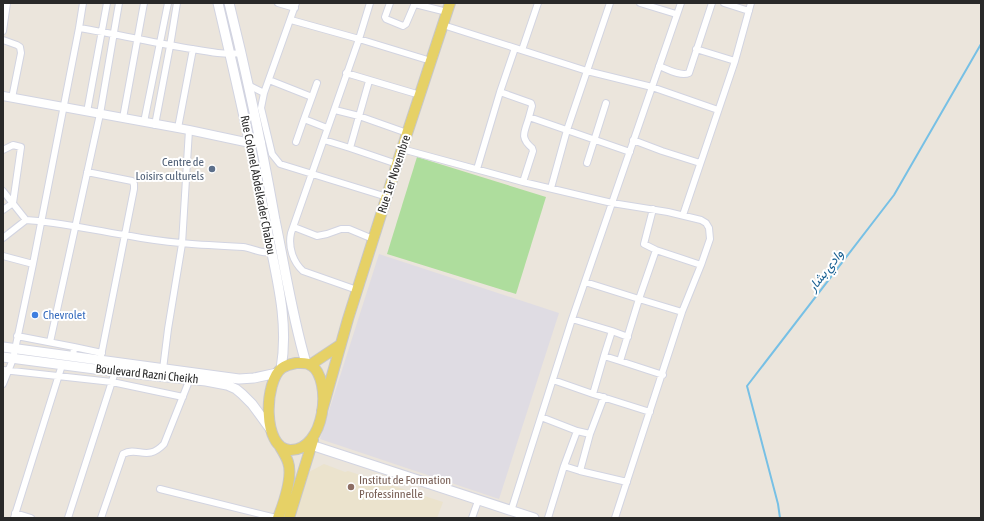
<svg xmlns="http://www.w3.org/2000/svg" width="984" height="521" viewBox="0 0 984 521" font-family="'Asap Condensed',Vazirmatn,sans-serif">
	<style>
		.industrial { fill: #dfdce3 }
		.education { fill: #ebe3cd }
		.green { fill: #aedd9d }
		.lines { fill: none; stroke-linecap: round; stroke-linejoin: round }
		.stream { stroke: #77c0e5; stroke-width: 2 }
		.minor-casing { stroke: #d2d4e1; stroke-width: 8 }
		.tertiary-casing { stroke: #d2d4e1; stroke-width: 10 }
		.secondary-casing { stroke: #d2d4e1; stroke-width: 11 }
		.primary-casing { stroke: #c7c7c7; stroke-width: 12 }
		.minor { stroke: #fff; stroke-width: 6 }
		.tertiary { stroke: #fff; stroke-width: 8 }
		.secondary { stroke: #fff; stroke-width: 9 }
		.primary { stroke: #e6d166; stroke-width: 10 }
		.service-dot { fill: #5c6f8a; stroke: #fff; stroke-width: 1.5 }
		.shop-dot { fill: #3f7fe0; stroke: #fff; stroke-width: 1.5 }
		.education-dot { fill: #8d6e63; stroke: #fff; stroke-width: 1.5 }
		.labels { text-anchor: middle; stroke-width: 4; stroke-linejoin: round; paint-order: stroke }
		.service-label { font-size: 12px; fill: #4e5e75; stroke: #fff; text-anchor: end }
		.street-label { font-size: 12px; fill: #292929; stroke: #fff }
		.shop-label { font-size: 12px; fill: #366cbe; stroke: #fff; text-anchor: start }
		.education-label { font-size: 12px; fill: #785e54; stroke: #fff; text-anchor: start }
		.water-label { font-size: 13px; font-style: italic; fill: #175e90; stroke: #fff }
	</style>
	<rect width="100%" height="100%" fill="#ebe5dc"/>
	<path class="industrial" d="M 379,254 L 559,313 L 499,499 L 320,439 Z"/>
	<path class="education" d="M 324,464 L 345,472 L 348,471 L 443,502 L 437,518 L 295,518 L 309,472 Z"/>
	<path class="green" d="M 417,157 L 546,197 L 516,294 L 387,254 Z"/>
	<g class="lines">
		<path class="stream" d="M 780,518 L 778,504 L 747,386 L 894,195 L 981,44"/>
		<defs>
			<path id="minor" d="M 278,3 L 295,8
				M 390,3 L 385,17 L 386,19 L 403,26 L 406,24 L 415,3
				M 640,3 L 676,14
				M 724,3 L 749,11
				M 415,4 L 447,12
				M 291,20 L 359,39 L 431,61
				M 443,25 L 587,71 L 652,87 L 718,110
				M 79,28 C 117,34 154,43 192,49 C 209,52 225,55 241,53
				M 3,31 L 7,3
				M 3,40 L 17,45 L 20,47 L 21,53 L 12,98
				M 696,49 L 735,61
				M 522,50 L 538,3
				M 659,66 C 667,69 681,77 689,73 L 712,3
				M 346,73 L 420,95
				M 269,80 L 312,97 L 304,119 L 327,128
				M 248,85 L 264,93 L 296,3
				M 500,92 L 531,103 L 532,106 L 529,117 L 630,152
				M 264,93 L 261,108 L 272,154 L 280,164 L 387,197
				M 312,97 L 317,83
				M 335,110 L 359,116 L 407,133
				M 87,112 L 107,3
				M 123,118 L 144,3
				M 144,122 L 168,3
				M 155,125 L 170,46 L 177,3
				M 178,128 L 193,49
				M 324,140 L 350,148 L 369,81
				M 633,140 L 662,151 L 700,163
				M 296,142 L 304,119
				M 350,148 L 397,164
				M 402,149 L 523,182 L 612,203 L 572,319 L 511,511
				M 3,150 L 13,145 L 21,147 L 13,203 L 3,210
				M 587,163 L 606,103
				M 477,169 L 500,92 L 515,48
				M 87,172 L 132,181 L 134,184 L 134,189 L 100,361
				M 523,182 L 533,151 L 532,148 C 519,137 525,132 529,117
				M 551,188 L 567,130 L 610,3
				M 3,191 L 26,220
				M 653,209 L 644,244 L 656,250 L 701,265
				M 683,215 L 735,61 L 751,3
				M 294,227 L 317,236 L 327,234 L 341,229 L 349,229 L 373,239
				M 3,238 L 26,220 C 59,222 92,230 125,235 C 165,243 202,245 243,247 C 253,248 262,255 272,251
				M 656,250 L 639,299 L 682,312
				M 3,256 L 33,264
				M 585,282 L 639,299 L 620,361 L 604,356 L 612,331 L 628,337
				M 357,290 L 303,271 C 293,262 288,247 291,233 L 359,39 L 370,3
				M 572,319 L 612,331
				M 17,336 L 74,347 L 73,357
				M 50,342 L 100,114 L 119,3
				M 74,347 L 102,353
				M 620,361 L 663,375
				M 163,369 L 168,329 L 182,244 L 189,130
				M 3,370 L 112,382 L 183,397
				M 553,380 L 593,394 L 604,356
				M 3,384 L 13,359 L 33,264 L 79,28 L 83,3
				M 593,394 L 650,412
				M 541,417 L 577,431
				M 590,434 L 577,431 L 564,466 L 580,471 L 590,434 L 604,397
				M 580,471 L 627,482
				M 160,489 L 276,518
				M 15,513 L 31,518
				M 14,518 L 62,365
				M 68,518 L 115,372
				M 101,518 L 123,454 C 138,446 147,462 164,444 L 191,376
				M 472,518 L 478,501
				M 548,518 L 564,466
				M 615,518 L 682,312 L 701,265 L 710,239 L 709,228 L 706,223 L 701,220 L 668,212 L 612,203 L 681,3"/>
			<path id="tertiary" d="M 3,96 L 189,130 L 250,143 L 261,143"/>
			<path id="secondary" d="M 218,3 C 236,80 254,156 268,234 C 277,279 289,323 281,369
				M 229,3 C 247,75 262,147 275,220 C 285,268 292,316 306,363
				M 3,347 L 239,379 L 254,378 L 277,373
				M 3,357 L 118,372 L 206,381 L 227,385 L 236,389 L 242,394 L 252,404 L 271,430
				M 305,446 L 311,445 L 534,518"/>
			<path id="primary" d="M 296,363 C 301,363 306,362 311,365 C 333,380 325,451 290,450 C 262,449 264,381 282,368 C 286,365 291,364 296,363 Z
				M 310,365 L 340,345
				M 322,411 L 348,319 L 397,164 L 450,3
				M 278,518 C 283,505 293,476 288,462 C 286,456 282,450 279,445
				M 289,518 L 313,440"/>
		</defs>
		<use href="#minor" class="minor-casing"/>
		<use href="#tertiary" class="tertiary-casing"/>
		<use href="#secondary" class="secondary-casing"/>
		<use href="#primary" class="primary-casing"/>
		<use href="#minor" class="minor"/>
		<use href="#tertiary" class="tertiary"/>
		<use href="#secondary" class="secondary"/>
		<use href="#primary" class="primary"/>
	</g>
	<circle class="service-dot" cx="212" cy="169" r="4"/>
	<circle class="shop-dot" cx="35" cy="315" r="4"/>
	<circle class="education-dot" cx="351" cy="487" r="4"/>
	<g class="labels">
		<g class="service-label">
			<text x="204" y="166">Centre de<tspan x="204" dy="14">Loisirs culturels</tspan></text>
		</g>
		<g class="street-label">
			<text transform="translate(394 174) rotate(-72)" y="4">Rue 1er Novembre</text>
			<text transform="translate(258 185) rotate(79)" y="4">Rue Colonel Abdelkader Chabou</text>
			<text transform="translate(147 374) rotate(6)" y="4">Boulevard Razni Cheikh</text>
		</g>
		<g class="shop-label">
			<text x="43" y="319">Chevrolet</text>
		</g>
		<g class="education-label">
			<text x="359" y="484">Institut de Formation<tspan x="359" dy="14">Professinnelle</tspan></text>
		</g>
		<g class="water-label">
			<text transform="translate(825 270) rotate(-52)" y="5">وادي بشار</text>
		</g>
	</g>
	<rect width="984" height="521" fill="none" stroke="#292929" stroke-width="8"/>
</svg>
